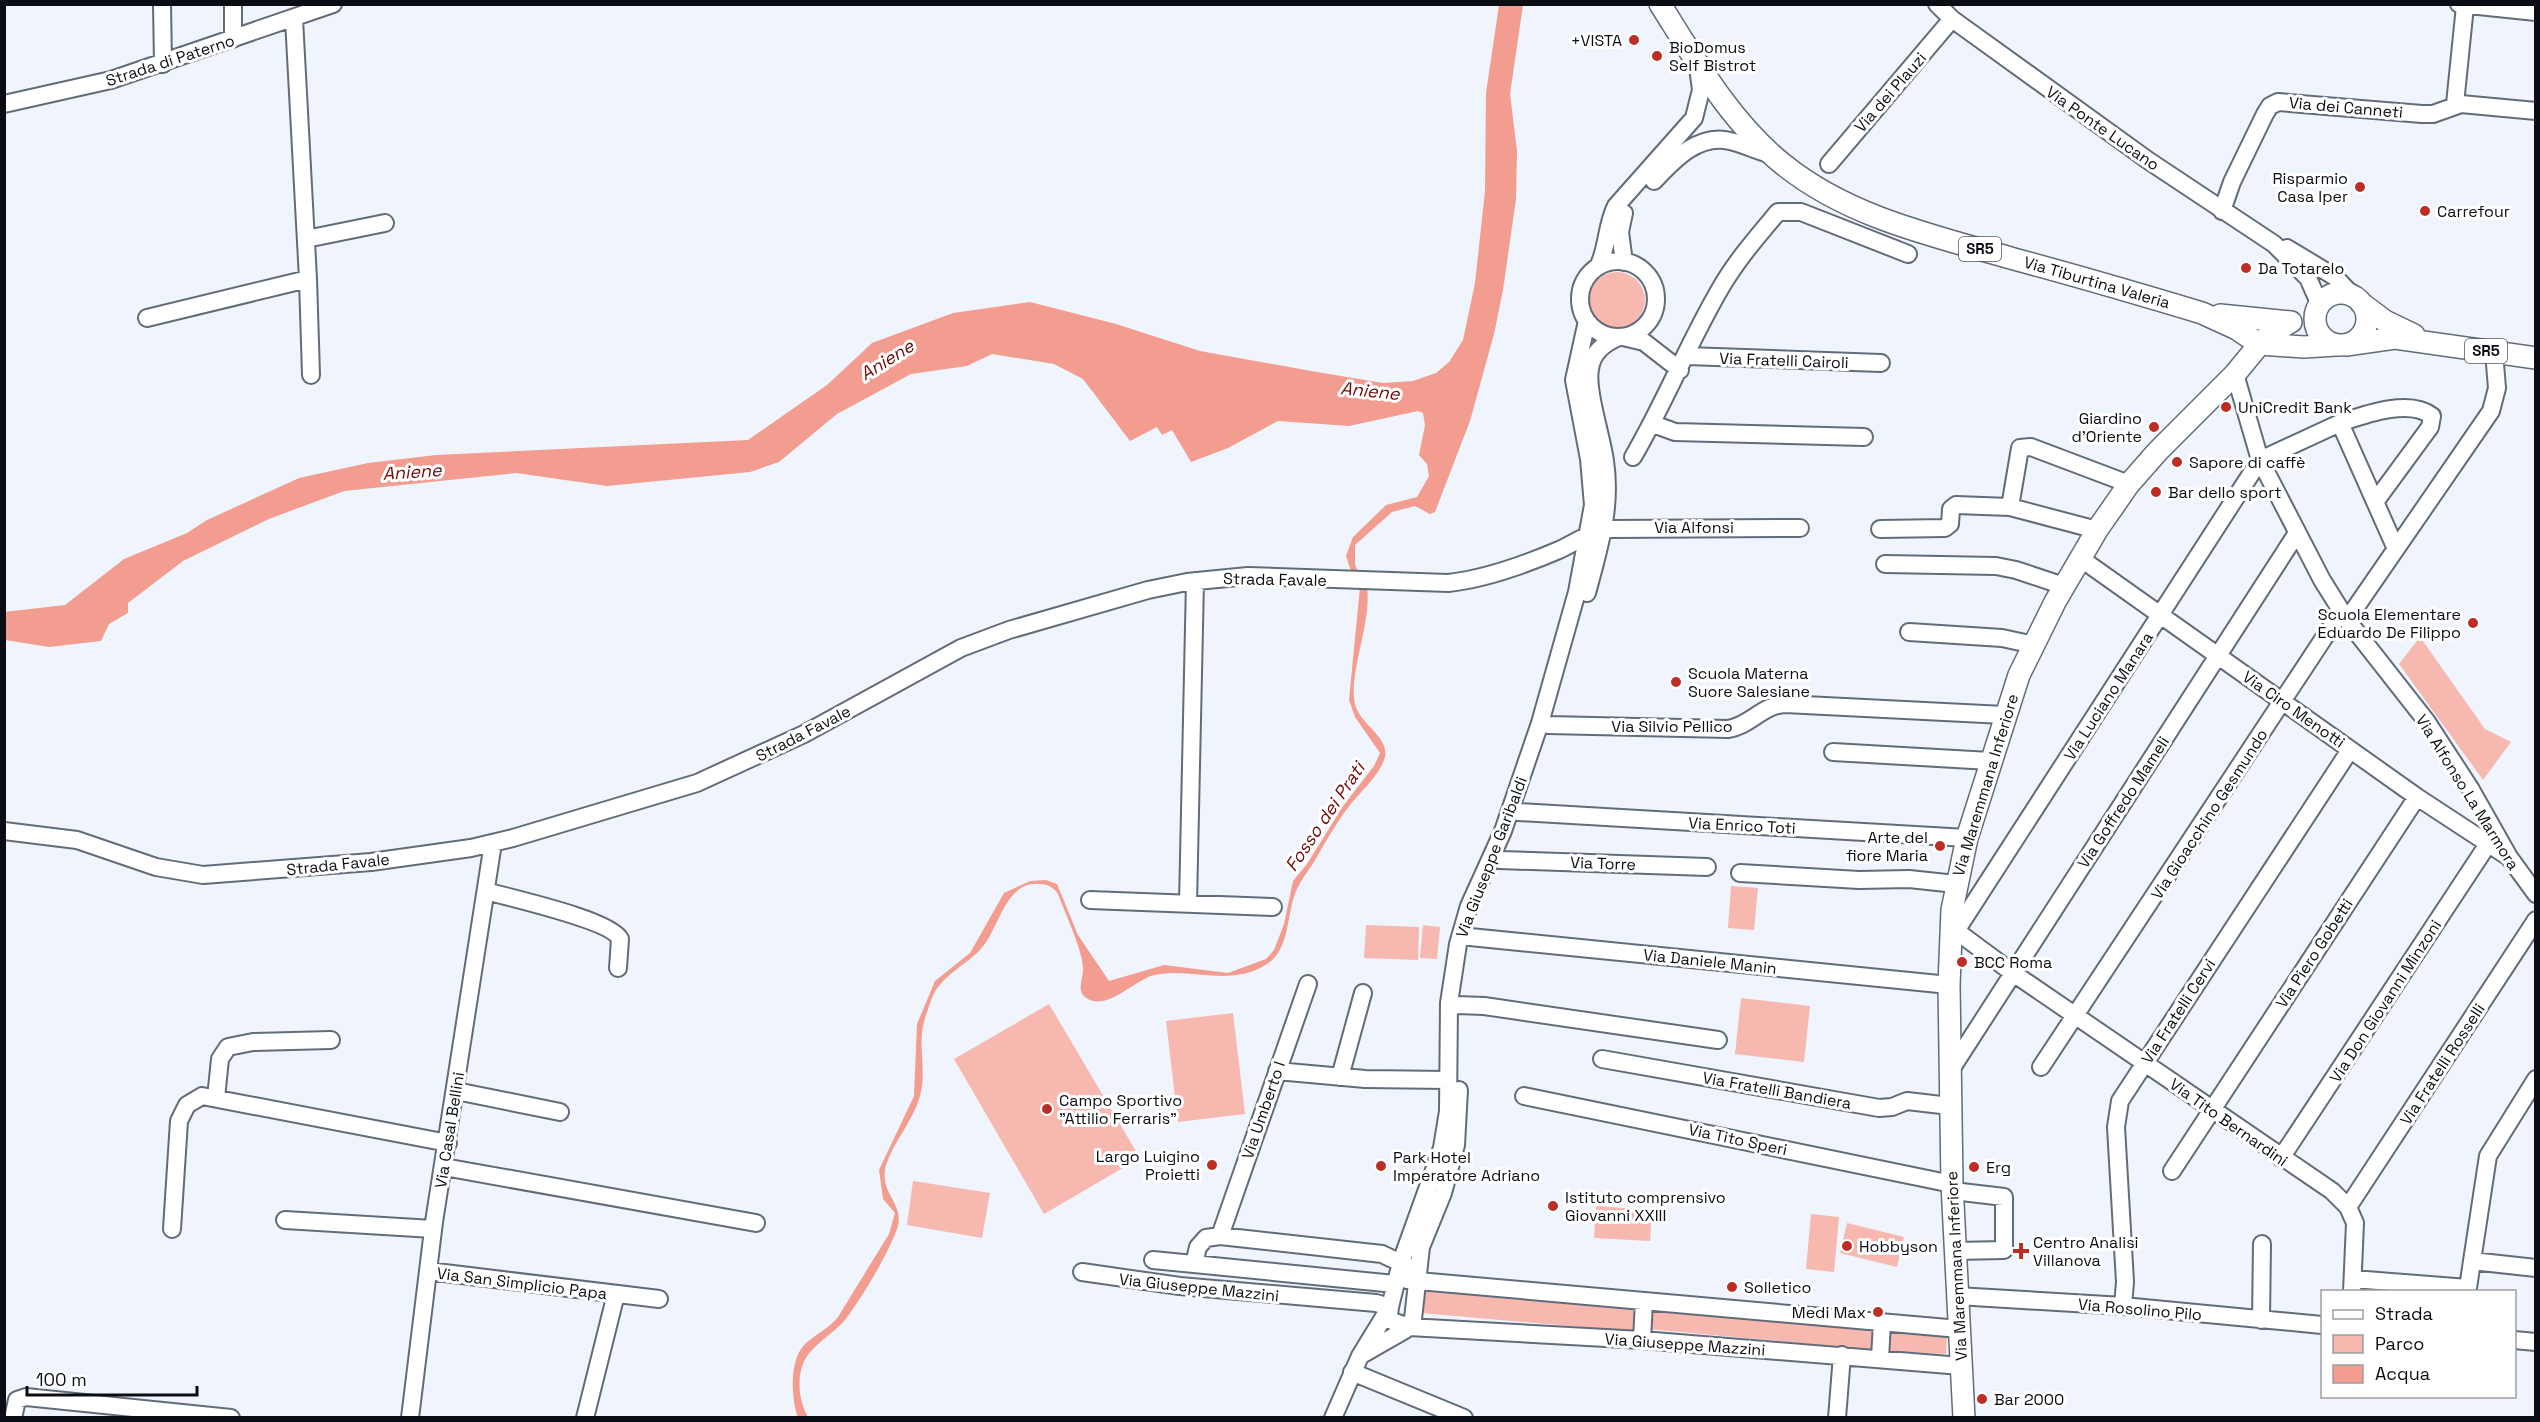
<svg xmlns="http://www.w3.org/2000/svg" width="2540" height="1422" viewBox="0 0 2540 1422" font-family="'Space Grotesk',sans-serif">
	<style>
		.green { fill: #f6b8af }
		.water { fill: #f39c90 }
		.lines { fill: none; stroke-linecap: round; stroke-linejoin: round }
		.minor-casing { stroke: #616c7b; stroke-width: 20 }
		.major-casing { stroke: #616c7b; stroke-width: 24 }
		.minor { stroke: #fff; stroke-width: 16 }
		.major { stroke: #fff; stroke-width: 21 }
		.poi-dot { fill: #bc2e25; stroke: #fff; stroke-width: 2 }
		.labels { text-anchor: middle; stroke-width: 6; stroke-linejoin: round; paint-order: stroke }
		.shield { fill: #fff; stroke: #54565a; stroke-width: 1.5 }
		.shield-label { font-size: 15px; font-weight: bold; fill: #0a0e14 }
		.poi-label { font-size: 16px; fill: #0a0e14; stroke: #fff; text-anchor: start }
		.street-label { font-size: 16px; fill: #0a0e14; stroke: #fff }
		.water-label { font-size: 18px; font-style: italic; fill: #710907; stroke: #fff }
	</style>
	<rect width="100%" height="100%" fill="#f0f5fd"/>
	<path class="green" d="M1589 300a28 28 0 1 1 56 0a28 28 0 1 1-56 0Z
		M 2420,637 L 2485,729 L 2511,742 L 2483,780 L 2399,664 Z
		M 1731,886 L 1758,888 L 1754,930 L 1728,928 Z
		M 1366,925 L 1419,927 L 1418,960 L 1364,958 Z
		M 1423,925 L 1440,927 L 1437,959 L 1420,958 Z
		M 1741,998 L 1810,1006 L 1804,1062 L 1735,1054 Z
		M 1049,1004 L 1140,1158 L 1044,1214 L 954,1059 Z
		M 1233,1013 L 1245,1114 L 1178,1122 L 1166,1021 Z
		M 913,1181 L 990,1193 L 982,1238 L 907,1225 Z
		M 1596,1206 L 1652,1210 L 1650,1241 L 1594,1238 Z
		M 1811,1214 L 1839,1217 L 1834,1272 L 1806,1269 Z
		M 1847,1223 L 1904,1237 L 1897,1267 L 1840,1253 Z
		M 1423,1291 L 1636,1309 L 1639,1332 L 1421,1313 Z
		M 1650,1309 L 1877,1330 L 1875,1350 L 1648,1329 Z
		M 1886,1332 L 1947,1335 L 1946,1354 L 1885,1351 Z"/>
	<path class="water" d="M 1499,5 L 1523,5 L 1510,94 L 1517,151 L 1516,199 L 1503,290 L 1494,334 L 1470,421 L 1435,512 L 1430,514 L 1415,506 L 1392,512 L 1355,545 L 1355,564 L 1358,572 L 1351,571 L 1346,556 L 1353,537 L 1386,505 L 1417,497 L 1429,476 L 1427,464 L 1419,455 L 1425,425 L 1423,413 L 1418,411 L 1349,426 L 1278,421 L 1228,448 L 1191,462 L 1172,430 L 1162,435 L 1157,427 L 1130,441 L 1083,379 L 1054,364 L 992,354 L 967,366 L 911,374 L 837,414 L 779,462 L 750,472 L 607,486 L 516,473 L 344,491 L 269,519 L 183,561 L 128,603 L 128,613 L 109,624 L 101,641 L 49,647 L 5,640 L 4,612 L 65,605 L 124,559 L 187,533 L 207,520 L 299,478 L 368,463 L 436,455 L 748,440 L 827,385 L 872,343 L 953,313 L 1030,302 L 1116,324 L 1200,351 L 1311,371 L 1383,383 L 1413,381 L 1436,373 L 1449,362 L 1463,340 L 1475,283 L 1485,191 L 1486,93 Z
		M 1360,587 L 1367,587 C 1372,624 1348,673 1355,704 C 1359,723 1390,738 1385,757 C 1380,775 1361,791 1350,805 C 1336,823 1325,843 1314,862 C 1308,871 1301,880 1297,889 C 1286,912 1291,949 1267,964 C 1229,989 1188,965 1151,976 C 1133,982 1104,1013 1085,997 C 1076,990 1084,977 1083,967 C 1082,949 1065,913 1058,894 C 1053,887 1048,884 1039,884 C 1004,881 999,932 979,951 C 963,967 941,976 932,998 C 928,1009 923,1022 922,1033 C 920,1054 926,1076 920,1096 C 913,1121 894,1141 886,1165 C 878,1194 906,1203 897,1229 C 887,1256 865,1292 848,1316 C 838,1330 824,1337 812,1350 C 795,1367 797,1398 808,1417 L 798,1418 C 791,1398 789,1360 805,1344 C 816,1334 828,1329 838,1317 L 889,1234 L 895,1213 L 883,1199 L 879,1170 L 914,1096 L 917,1024 L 935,981 L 970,953 L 1004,893 L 1030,881 L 1046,880 L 1057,884 L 1078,935 L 1109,981 L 1164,965 L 1228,973 L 1266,959 L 1274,950 L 1284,924 L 1293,881 L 1307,864 L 1343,806 L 1374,766 L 1380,753 L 1355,717 L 1349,700 Z"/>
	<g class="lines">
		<defs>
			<path id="minor" d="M 162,4 L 163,64
				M 233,4 L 233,39
				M 1937,4 L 1952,19 L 2149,161 L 2274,244 L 2308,278 L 2320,305
				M 2459,4 L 2536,12
				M 294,19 L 308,279 L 311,375
				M 4,104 L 111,80 L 333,4
				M 2455,104 L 2465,6
				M 1829,164 L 1952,19
				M 1654,181 C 1673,161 1698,133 1730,141 C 1744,144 1756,151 1770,154
				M 2222,211 L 2232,182 L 2265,114 L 2270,106 L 2278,102 L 2422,114 L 2433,114 L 2461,104 L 2536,111
				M 306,239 L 385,223
				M 2287,248 L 2335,277 L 2353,296
				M1580 299a38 38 0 1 1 76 0a38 38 0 1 1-76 0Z
				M 1624,262 L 1620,232 L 1624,213
				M 1598,267 C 1608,247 1606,225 1616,206 L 1694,118 L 1701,90 L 1698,67
				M 147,318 L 308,279
				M 1623,337 L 1644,342 L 1680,370
				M 1687,356 L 1881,363
				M 2235,374 L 2260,460 L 2322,580 L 2347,620 L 2427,722 L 2470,788 L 2509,857 L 2536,894
				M 2340,423 C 2364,415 2409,398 2432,416 L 2430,427 L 2375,502
				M 1653,424 L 1675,432 L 1864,437
				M 1633,457 C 1665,402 1688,344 1720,289 C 1736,261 1757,237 1778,212 L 1801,212 L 1908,254
				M 1880,529 L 1945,528 L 1950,524 L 1951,509 L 1956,505 L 2010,507
				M 2097,530 L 2010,507 L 2020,448 L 2031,447 L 2129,484
				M 2080,558 L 2417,797 L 2507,856
				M 1885,564 L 1996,566 L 2016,570 L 2064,586
				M 1587,593 C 1599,548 1612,508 1605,461 C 1602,437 1586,391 1590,369 C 1592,353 1604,343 1619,337
				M 2347,620 L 2491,411 L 2497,388 L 2494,352
				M 1909,632 L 2002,638 L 2034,645
				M 1548,725 L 1728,729 C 1750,726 1762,705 1785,704 L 2004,715
				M 1833,752 L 1990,761
				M 1518,812 L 1967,838
				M 4,831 L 77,840 L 156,867 L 203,875 L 371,862 L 471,848 L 513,838 L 697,783 L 804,734 L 961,648 L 1009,630 L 1148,590 L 1187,582 L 1248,576 L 1448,583 C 1485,579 1524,565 1559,550 C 1576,542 1590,532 1610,529 L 1800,528
				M 1500,860 L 1707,867
				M 1740,873 L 1859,880 L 1909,879 L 1956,884
				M 486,891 C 510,898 611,920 620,939 L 618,968
				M 1090,900 L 1273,907
				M 1188,904 L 1195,581
				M 1951,927 L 2013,973 L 2332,1191 L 2348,1207 L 2355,1223 L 2352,1292
				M 1956,931 L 2260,460 L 2340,423 L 2396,549
				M 1470,937 L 1949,985
				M 1457,1005 L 1484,1006 L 1718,1040
				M 1602,1059 L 1879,1108 L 1892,1107 L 1907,1101 L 1950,1106
				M 2041,1067 L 2341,612
				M 1277,1071 L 1365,1079 L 1448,1080
				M 1950,1071 L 2297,533
				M 1340,1077 L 1363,993
				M 456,1091 L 560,1112
				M 1524,1096 L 1952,1184
				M 216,1098 L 220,1059 L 228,1047 L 253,1042 L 331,1040
				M 2281,1158 L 2488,844
				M 444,1167 L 756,1223
				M 2172,1171 L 2417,797
				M 1953,1191 L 2004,1197 L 2004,1250 L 1955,1251
				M 2348,1207 L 2536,920
				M 285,1220 L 433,1229
				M 172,1229 L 179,1121 L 187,1105 L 202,1096 L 448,1143
				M 1220,1236 L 1308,984
				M 1153,1260 L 1395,1284
				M 2472,1261 L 2488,1156 L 2536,1079
				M 1194,1264 L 1198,1247 L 1206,1238 L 1220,1236 L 1382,1254 L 1409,1267
				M 428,1271 L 659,1299
				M 1082,1272 L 1180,1286 L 1376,1303 L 1390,1307
				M 2353,1279 L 2468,1288 L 2472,1261 L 2536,1268
				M 1407,1280 L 1959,1329
				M 1957,1296 L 2123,1306 L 2322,1325
				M 2123,1306 L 2125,1282 L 2116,1127 L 2120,1101 L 2350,750
				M 1390,1307 L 1389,1316 L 1392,1321 L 1409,1327 L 1642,1340 L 1961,1366
				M 2261,1320 L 2262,1244
				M 1642,1340 L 1644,1301
				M 2514,1340 L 2536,1342
				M 1363,1354 L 1405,1330 L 1413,1319 L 1421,1247 L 1443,1193 L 1456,1145 L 1459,1090
				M 1880,1358 L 1882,1323
				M 1352,1372 L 1464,1418
				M 13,1418 L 17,1400 L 26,1397 L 231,1418
				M 410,1418 L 434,1222 L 493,843
				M 585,1418 L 616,1294
				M 1333,1418 L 1360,1356 L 1390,1307 L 1401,1262 L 1442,1148 L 1448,1111 L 1449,1003 L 1458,944 L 1469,906 L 1503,831 L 1540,723 L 1577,592 L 1593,505 L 1589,459 L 1574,380 L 1587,321
				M 1837,1418 L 1842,1355"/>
			<path id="major" d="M 1660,4 C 1696,61 1731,123 1784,165 C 1850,218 1935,236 2014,259 C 2077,276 2139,294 2202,313 L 2237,329 L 2259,344 L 2304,347 L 2336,345
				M 2465,4 L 2465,6
				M2315 319a26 26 0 1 1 52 0a26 26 0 1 1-52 0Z
				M 2361,303 L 2385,321 L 2414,335
				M 2220,315 L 2291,322
				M 2346,345 L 2395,338 L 2536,358
				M 1964,1418 L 1952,1184 L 1949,985 L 1952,910 L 1967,838 L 2019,675 L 2055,602 L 2097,530 L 2129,484 L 2158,451 L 2235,374 L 2263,340 L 2290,322"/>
		</defs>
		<use href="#minor" class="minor-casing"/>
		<use href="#major" class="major-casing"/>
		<use href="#minor" class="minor"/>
		<use href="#major" class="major"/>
	</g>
	<g class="poi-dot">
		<circle cx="1634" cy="40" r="6"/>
		<circle cx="1657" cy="56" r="6"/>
		<circle cx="2360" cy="187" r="6"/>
		<circle cx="2425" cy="211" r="6"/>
		<circle cx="2246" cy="268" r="6"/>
		<circle cx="2226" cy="407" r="6"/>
		<circle cx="2154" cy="427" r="6"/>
		<circle cx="2177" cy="462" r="6"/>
		<circle cx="2156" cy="492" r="6"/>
		<circle cx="2473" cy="623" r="6"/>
		<circle cx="1676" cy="682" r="6"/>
		<circle cx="1940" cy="846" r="6"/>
		<circle cx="1962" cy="962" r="6"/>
		<circle cx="1047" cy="1109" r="6"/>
		<circle cx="1212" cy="1165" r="6"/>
		<circle cx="1381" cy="1166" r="6"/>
		<circle cx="1974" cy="1167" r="6"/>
		<circle cx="1553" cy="1206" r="6"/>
		<circle cx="1847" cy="1246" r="6"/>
		<path d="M2018 1242h6v6h6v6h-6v6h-6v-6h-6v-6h6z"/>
		<circle cx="1732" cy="1287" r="6"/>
		<circle cx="1878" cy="1312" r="6"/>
		<circle cx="1982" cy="1399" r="6"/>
	</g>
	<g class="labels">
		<g class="shield">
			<rect x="1959" y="237" width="42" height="24" rx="4.5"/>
			<rect x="2465" y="339" width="42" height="24" rx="4.5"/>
		</g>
		<g class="shield-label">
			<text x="1980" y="254">SR5</text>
			<text x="2486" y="356">SR5</text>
		</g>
		<g class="poi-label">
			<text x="1622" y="46" text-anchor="end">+VISTA</text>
			<text x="1669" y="53">BioDomus<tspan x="1669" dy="18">Self Bistrot</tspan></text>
			<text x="2348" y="184" text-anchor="end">Risparmio<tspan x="2348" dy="18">Casa Iper</tspan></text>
			<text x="2437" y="217">Carrefour</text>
			<text x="2258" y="274">Da Totarelo</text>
			<text x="2238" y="413">UniCredit Bank</text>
			<text x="2142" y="424" text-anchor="end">Giardino<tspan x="2142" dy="18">d'Oriente</tspan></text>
			<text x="2189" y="468">Sapore di caffè</text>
			<text x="2168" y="498">Bar dello sport</text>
			<text x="2461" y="620" text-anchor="end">Scuola Elementare<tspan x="2461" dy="18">Eduardo De Filippo</tspan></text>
			<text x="1688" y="679">Scuola Materna<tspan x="1688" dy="18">Suore Salesiane</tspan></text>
			<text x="1928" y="843" text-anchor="end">Arte del<tspan x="1928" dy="18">fiore Maria</tspan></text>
			<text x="1974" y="968">BCC Roma</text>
			<text x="1059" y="1106">Campo Sportivo<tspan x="1059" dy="18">"Attilio Ferraris"</tspan></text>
			<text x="1200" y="1162" text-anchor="end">Largo Luigino<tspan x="1200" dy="18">Proietti</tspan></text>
			<text x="1393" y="1163">Park Hotel<tspan x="1393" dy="18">Imperatore Adriano</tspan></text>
			<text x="1986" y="1173">Erg</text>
			<text x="1565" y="1203">Istituto comprensivo<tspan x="1565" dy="18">Giovanni XXIII</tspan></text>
			<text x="2033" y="1248">Centro Analisi<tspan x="2033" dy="18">Villanova</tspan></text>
			<text x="1859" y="1252">Hobbyson</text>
			<text x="1744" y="1293">Solletico</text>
			<text x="1866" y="1318" text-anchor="end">Medi Max</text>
			<text x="1994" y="1405">Bar 2000</text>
		</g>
		<g class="street-label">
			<text transform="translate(170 60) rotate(-18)" y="6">Strada di Paterno</text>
			<text transform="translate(1890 92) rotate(-49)" y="6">Via dei Plauzi</text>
			<text transform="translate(2346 107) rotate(5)" y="6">Via dei Canneti</text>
			<text transform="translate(2103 128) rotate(35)" y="6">Via Ponte Lucano</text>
			<text transform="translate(2097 282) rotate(16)" y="6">Via Tiburtina Valeria</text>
			<text transform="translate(1784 360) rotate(2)" y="6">Via Fratelli Cairoli</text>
			<text x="1694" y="533">Via Alfonsi</text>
			<text transform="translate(1275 579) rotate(1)" y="6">Strada Favale</text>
			<text transform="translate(2108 696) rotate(-57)" y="6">Via Luciano Manara</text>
			<text transform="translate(2294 709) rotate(35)" y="6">Via Ciro Menotti</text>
			<text x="1672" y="732">Via Silvio Pellico</text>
			<text transform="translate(803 733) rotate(-27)" y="6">Strada Favale</text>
			<text transform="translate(1985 785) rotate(-73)" y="6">Via Maremmana Inferiore</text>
			<text transform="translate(2468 792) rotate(58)" y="6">Via Alfonso La Marmora</text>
			<text transform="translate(2123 802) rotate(-57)" y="6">Via Goffredo Mameli</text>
			<text transform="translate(2209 814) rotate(-57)" y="6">Via Gioacchino Gesmundo</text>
			<text transform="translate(1742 825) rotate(3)" y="6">Via Enrico Toti</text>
			<text transform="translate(1491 857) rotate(-69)" y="6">Via Giuseppe Garibaldi</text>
			<text transform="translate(1603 863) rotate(2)" y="6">Via Torre</text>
			<text transform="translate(338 864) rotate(-6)" y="6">Strada Favale</text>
			<text transform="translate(2314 953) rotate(-57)" y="6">Via Piero Gobetti</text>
			<text transform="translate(1710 961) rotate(6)" y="6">Via Daniele Manin</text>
			<text transform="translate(2385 1001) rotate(-57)" y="6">Via Don Giovanni Minzoni</text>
			<text transform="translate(2178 1011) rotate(-57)" y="6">Via Fratelli Cervi</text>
			<text transform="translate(2442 1064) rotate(-57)" y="6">Via Fratelli Rosselli</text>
			<text transform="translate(1777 1090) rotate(10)" y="6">Via Fratelli Bandiera</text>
			<text transform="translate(1263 1110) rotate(-71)" y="6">Via Umberto I</text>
			<text transform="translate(2229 1122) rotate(35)" y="6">Via Tito Bernardini</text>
			<text transform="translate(449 1130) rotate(-81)" y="6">Via Casal Bellini</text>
			<text transform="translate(1738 1139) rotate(12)" y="6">Via Tito Speri</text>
			<text transform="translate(1956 1266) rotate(-93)" y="6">Via Maremmana Inferiore</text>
			<text transform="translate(522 1283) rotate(7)" y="6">Via San Simplicio Papa</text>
			<text transform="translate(1199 1287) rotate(6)" y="6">Via Giuseppe Mazzini</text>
			<text transform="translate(2140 1309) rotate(5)" y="6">Via Rosolino Pilo</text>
			<text transform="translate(1685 1344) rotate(4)" y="6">Via Giuseppe Mazzini</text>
		</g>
		<g class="water-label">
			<text transform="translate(887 360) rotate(-32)" y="6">Aniene</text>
			<text transform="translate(1370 391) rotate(6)" y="6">Aniene</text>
			<text transform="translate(412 472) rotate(-4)" y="6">Aniene</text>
			<text transform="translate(1325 817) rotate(-56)" y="6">Fosso dei Prati</text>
		</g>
	</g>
	<rect width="2540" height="1422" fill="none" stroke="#0a0e14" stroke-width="12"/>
	<rect x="2321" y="1290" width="195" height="108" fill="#ffffff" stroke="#9d9fa1" stroke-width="1.5"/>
	<rect x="2333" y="1310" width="30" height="9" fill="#ffffff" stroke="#9d9fa1" stroke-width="1.5"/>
	<text x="2375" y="1320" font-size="18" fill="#0a0e14">Strada</text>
	<rect x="2333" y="1335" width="30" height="18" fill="#f6b8af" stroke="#9d9fa1" stroke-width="1.5"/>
	<text x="2375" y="1350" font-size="18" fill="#0a0e14">Parco</text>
	<rect x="2333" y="1365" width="30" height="18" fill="#f39c90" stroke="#9d9fa1" stroke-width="1.5"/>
	<text x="2375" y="1380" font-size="18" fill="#0a0e14">Acqua</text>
	<path d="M27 1386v9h170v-9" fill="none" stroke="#0a0e14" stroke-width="3"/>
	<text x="36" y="1386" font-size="18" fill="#0a0e14" stroke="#ffffff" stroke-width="4.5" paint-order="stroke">100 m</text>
</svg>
